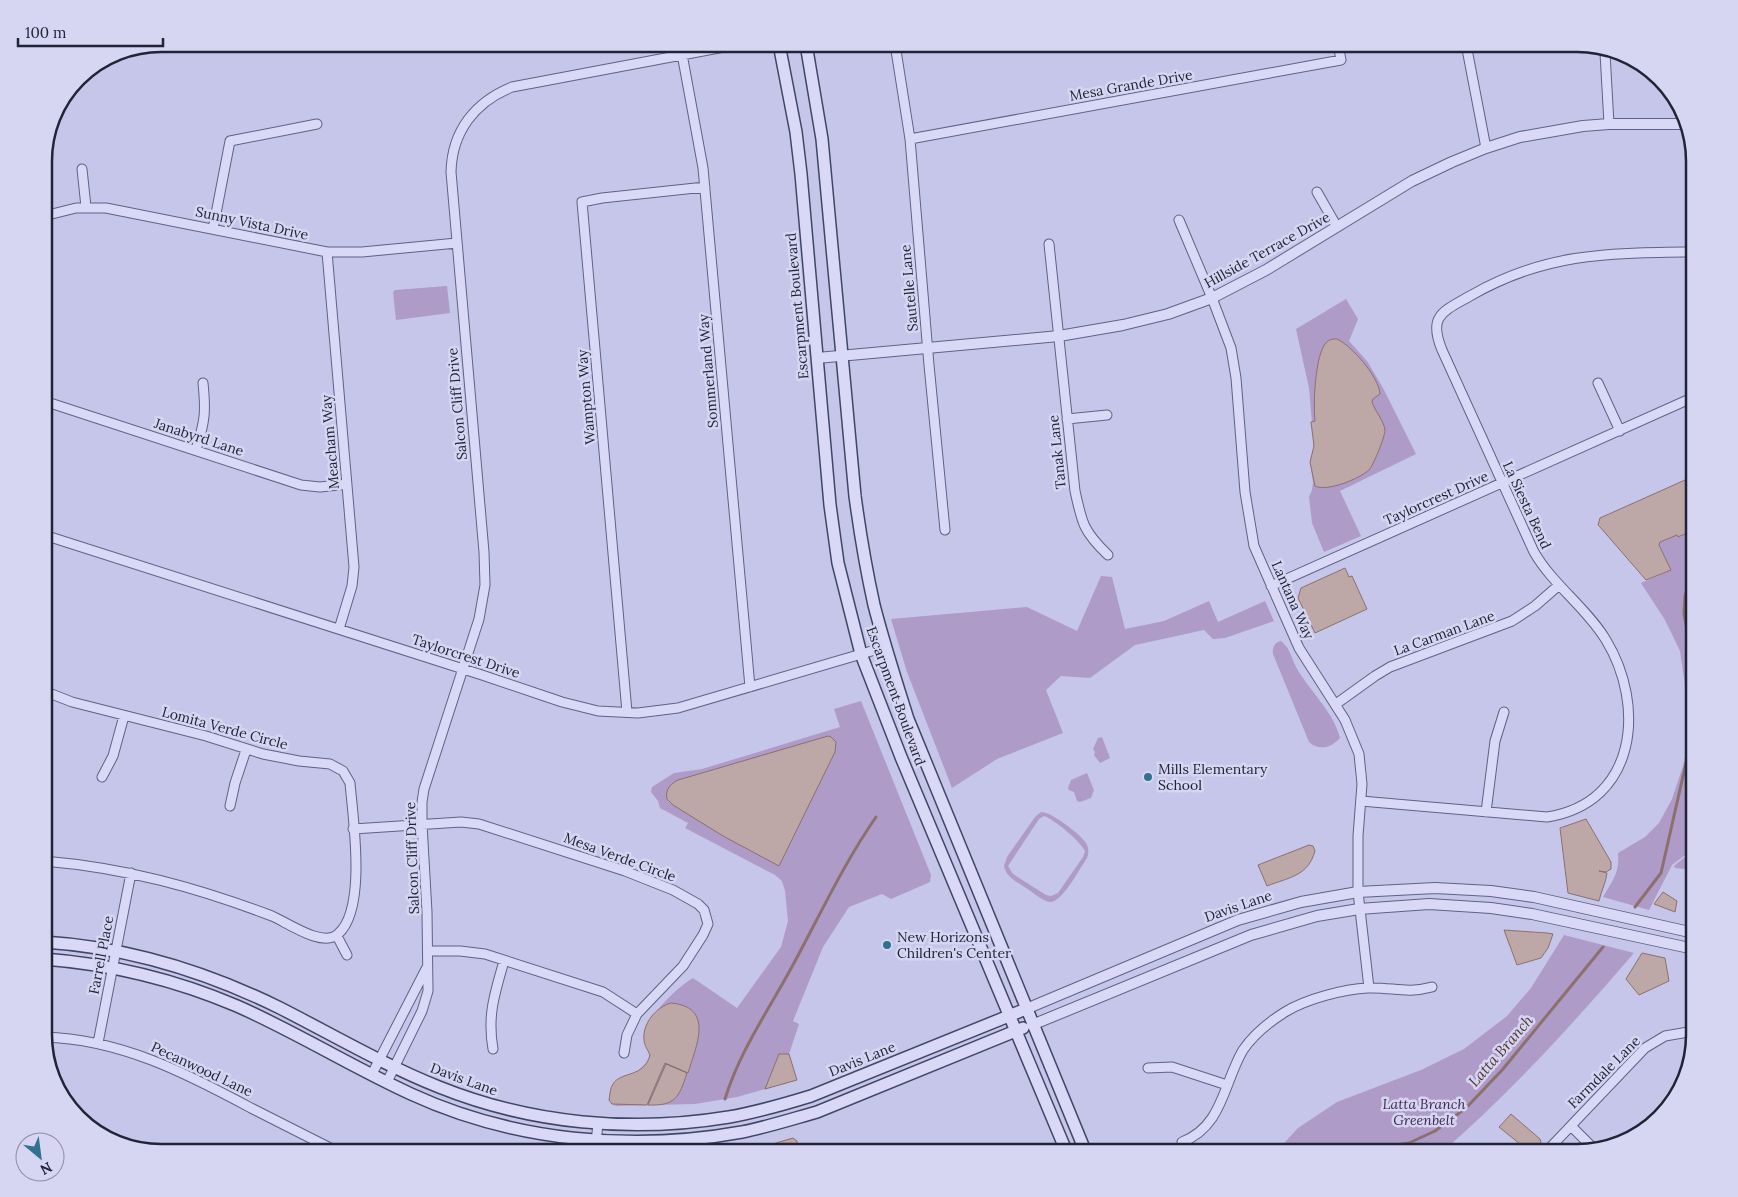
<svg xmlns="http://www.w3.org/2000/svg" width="1738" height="1197" viewBox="0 0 1738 1197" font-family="Lora,serif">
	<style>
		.green { fill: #ae9bc8; fill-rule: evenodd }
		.water { fill: #bea7a7; stroke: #8c706e }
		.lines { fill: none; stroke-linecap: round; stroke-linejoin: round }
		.stream { stroke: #8c706e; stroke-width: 3 }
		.minor-casing { stroke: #5d6384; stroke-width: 11 }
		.tertiary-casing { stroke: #5d6384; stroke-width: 12 }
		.secondary-casing { stroke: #404766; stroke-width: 14 }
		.minor { stroke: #d9d8f6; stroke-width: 9 }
		.tertiary { stroke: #d9d8f6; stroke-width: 10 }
		.secondary { stroke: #d9d8f6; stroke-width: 11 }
		.poi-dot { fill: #32728e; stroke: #d6d5f2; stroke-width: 2 }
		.labels { text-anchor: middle; stroke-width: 5; stroke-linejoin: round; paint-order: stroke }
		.street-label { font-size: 14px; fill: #202436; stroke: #d6d5f2 }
		.poi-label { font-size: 14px; fill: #202436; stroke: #d6d5f2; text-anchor: start }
		.park-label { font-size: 14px; font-style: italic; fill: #3f2850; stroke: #d6d5f2 }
		.water-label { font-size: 15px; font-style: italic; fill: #543930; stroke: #d6d5f2 }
		.rim { fill: none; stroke: #202436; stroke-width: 2.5 }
	</style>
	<rect width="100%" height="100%" fill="#c6c6ea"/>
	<path class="green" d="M 447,286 L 450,313 L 396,320 L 393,292 L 395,290 Z
		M 1346,299 L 1358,319 L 1349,341 L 1367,361 L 1383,388 L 1416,454 L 1340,491 L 1361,536 L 1324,552 L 1312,523 L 1309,497 L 1312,490 L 1313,482 L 1310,462 L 1314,446 L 1309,388 L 1296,329 Z
		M 1694,530 L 1694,842 L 1692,850 L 1672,865 L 1649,910 L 1603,897 C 1612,881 1620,873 1618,853 L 1645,837 L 1659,823 L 1672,799 L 1683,766 L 1690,733 L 1689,713 L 1680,651 L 1665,620 L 1641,583 L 1671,570 L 1659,545 L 1660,542 L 1677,534 L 1679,537 Z
		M 1101,576 L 1112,577 L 1125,629 L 1164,621 L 1209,601 L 1218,622 L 1265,601 L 1274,621 L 1225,638 L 1213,639 L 1204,630 L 1135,645 L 1090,678 L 1061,676 L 1046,690 L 1063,733 L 997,759 L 952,788 L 907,672 L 891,619 L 1027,607 L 1077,631 Z
		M 1281,641 C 1289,647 1291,656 1295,665 C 1308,690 1333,710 1340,738 C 1331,748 1319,751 1309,742 L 1273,654 C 1272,647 1275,642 1281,641 Z
		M 861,701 L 931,875 L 930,882 L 891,899 L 882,894 L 849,907 L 823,947 L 793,1021 L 799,1024 L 789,1054 L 797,1080 L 737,1097 L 695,1104 L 616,1106 L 612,1104 L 609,1100 C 613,1074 617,1084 635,1073 C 640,1070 645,1064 649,1059 C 651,1050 643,1045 644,1037 C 647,1016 676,988 693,978 L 737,1008 L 781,947 L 788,921 L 785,891 L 782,881 L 775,875 L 685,828 L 688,823 L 660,808 L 658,801 L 651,792 L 652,787 L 674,773 L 702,769 L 840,727 L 834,709 Z
		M 1102,737 L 1110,758 L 1100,763 L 1094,755 L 1095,752 L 1093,749 L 1098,738 Z
		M 1087,773 L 1094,790 L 1091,798 L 1080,802 L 1077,801 L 1074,792 L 1069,790 L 1068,788 L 1071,780 Z
		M 1041,812 C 1052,812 1080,834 1086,843 C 1089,848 1089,853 1087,858 C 1080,868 1062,903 1050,902 C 1042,901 1033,892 1026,888 C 1017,882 1006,877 1004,866 L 1007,857 L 1035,817 ZM 1044,816 C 1054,819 1081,842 1085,851 L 1083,857 L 1058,893 L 1051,896 L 1046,895 L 1013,874 L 1008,866 L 1039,819 Z
		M 1687,855 L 1694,856 L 1694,870 L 1675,868 L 1674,866 Z
		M 1564,935 L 1634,953 C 1573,1024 1511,1092 1441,1153 L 1275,1153 L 1298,1128 L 1337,1102 L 1421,1070 L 1464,1049 L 1507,1016 L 1531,988 Z"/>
	<path class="water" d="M 1337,339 C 1352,346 1379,377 1380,394 L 1373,399 L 1372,402 C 1375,411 1384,421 1385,430 C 1385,437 1373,466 1369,470 C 1359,479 1327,492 1315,486 L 1310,462 L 1314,446 L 1311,422 L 1315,421 C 1313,406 1315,354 1326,343 C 1329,339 1333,339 1337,339 Z
		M 1694,476 L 1694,530 L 1678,537 L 1677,535 L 1660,542 L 1659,545 L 1671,570 L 1646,580 L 1600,527 L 1598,525 L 1600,518 Z
		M 1345,568 L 1349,577 L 1352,576 L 1367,609 L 1315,633 L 1298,598 L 1301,588 Z
		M 828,736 L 831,737 L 836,742 L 835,752 L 779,866 L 723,836 L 673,805 L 667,799 C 665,790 670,784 678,780 Z
		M 1586,819 L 1611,862 L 1611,869 L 1606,872 L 1599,871 L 1607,873 C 1606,883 1601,891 1599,901 L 1568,893 L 1560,828 Z
		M 1309,845 L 1313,846 L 1315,851 C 1308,876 1290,877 1267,886 L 1258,865 Z
		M 1663,892 L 1677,901 L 1675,912 L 1654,904 Z
		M 1504,930 L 1547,933 L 1553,934 L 1548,948 L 1541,958 L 1517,965 Z
		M 1642,953 L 1665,958 L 1669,981 L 1639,995 L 1626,979 Z
		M 671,1003 C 715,1007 696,1046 688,1073 L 665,1063 L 647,1105 L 612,1104 L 609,1100 C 610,1095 610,1088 613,1084 C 621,1071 644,1078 650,1055 C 648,1050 644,1045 644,1040 C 642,1024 656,1007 671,1003 Z
		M 779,1054 L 789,1054 L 797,1080 L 765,1089 Z
		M 666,1064 L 687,1073 C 679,1097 676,1106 648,1105 Z
		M 1511,1114 L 1540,1139 L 1541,1143 L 1531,1153 L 1499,1127 Z
		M 793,1138 L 797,1141 L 798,1153 L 761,1153 L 766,1146 Z"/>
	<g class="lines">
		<path class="stream" d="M 1694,566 L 1685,596 L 1684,614 L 1688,635 L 1694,716
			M 1635,907 L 1661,873 L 1694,728
			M 725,1099 C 740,1050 770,1008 794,963 C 821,913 844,863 876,817
			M 718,1153 L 719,1146
			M 1368,1153 L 1378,1148 L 1409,1143 L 1435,1131 L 1466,1108 L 1503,1069 L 1603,947"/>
		<defs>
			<path id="minor" d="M 895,44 L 910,139 L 929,365 L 945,530
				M 1466,44 L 1486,148
				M 1605,53 L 1609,124
				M 682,54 L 703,168 L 750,687
				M 910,139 L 1341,60 L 1338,44
				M 82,169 L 86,207
				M 1317,192 L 1337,227
				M 44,216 L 76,208 L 106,208 L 327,252 L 362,252 L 457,243
				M 1179,220 L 1212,298 L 1231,348 L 1236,378 L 1245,492 L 1254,546 L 1299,648 L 1345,720 L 1359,754 L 1362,784 L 1358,836 L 1358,892 L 1369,988
				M 213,229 L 230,141 L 317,124
				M 1049,244 L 1075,491 C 1082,524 1084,532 1108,555
				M 327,252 L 354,567 L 352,586 L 339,629
				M 1598,383 L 1620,431
				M 44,401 L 301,485 L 320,487 L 347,484
				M 1067,419 L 1107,415
				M 196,450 C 205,421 206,412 203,383
				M 44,535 L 482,675 L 562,702 L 598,711 L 638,713 L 678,708 L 885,647
				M 1271,586 L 1694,397
				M 44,691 L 72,702 L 206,736 L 263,754 L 299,761 L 330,764 L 343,771 L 350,783 C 353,819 367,909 338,934 C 323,948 288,923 272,916 C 195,887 126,868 44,861
				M 1336,704 L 1375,676 L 1390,667 L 1512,621 L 1535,606 L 1559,585
				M 627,712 L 582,202 L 602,198 L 705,187
				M 102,777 L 113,756 L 124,716
				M 1361,801 L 1547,817 C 1637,803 1646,706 1606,640 C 1586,607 1553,585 1534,552 L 1442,350 C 1428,316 1442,312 1470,296 C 1546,252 1610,253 1694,252
				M 230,806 L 235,783 L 246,750
				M 1486,812 L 1495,741 L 1504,712
				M 353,829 L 461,822 L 479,824 L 625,871 L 673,890 L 698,904 L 704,910 L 708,924 L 703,935 L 683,966 L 637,1014 L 627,1035 L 624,1053
				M 337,936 L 347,955
				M 428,951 L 460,951 L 485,954 L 603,992 L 637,1014
				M 44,1037 C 120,1039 186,1073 251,1108 C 281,1123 310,1138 340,1153
				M 98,1043 L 131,873
				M 493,1049 C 487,1015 495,993 504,961
				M 1148,1068 L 1172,1067 L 1227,1085
				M 372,1074 L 426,969
				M 387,1082 L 422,1011 L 428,991 L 427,912 L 422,824 L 422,802 L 424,789 L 436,752 L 479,619 L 485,585 L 484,552 L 451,172 C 452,131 475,102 512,87 L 740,44
				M 1571,1126 L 1594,1149
				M 1182,1142 C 1223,1126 1223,1084 1243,1050 C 1254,1034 1269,1022 1285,1012 C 1306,999 1344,989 1368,988 C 1393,987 1406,994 1432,987
				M 595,1153 L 598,1123
				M 1545,1153 L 1645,1048 L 1665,1036 L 1694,1031"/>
			<path id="tertiary" d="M 817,358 L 1059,336 L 1123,325 L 1168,314 L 1212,298 L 1266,270 L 1412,181 L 1452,162 L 1486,148 L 1520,137 L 1583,126 L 1609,124 L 1684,124
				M 1026,1009 L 1238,920 L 1301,902 L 1358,892 L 1435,888 L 1491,891 L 1534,897 L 1694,933
				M 1032,1025 L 1251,935 L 1317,916 L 1359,909 L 1429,904 L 1491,908 L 1532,914 L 1694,949"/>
			<path id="secondary" d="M 779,44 L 796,132 L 801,174 L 830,505 L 838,563 L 861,654 L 901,757 L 1067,1153
				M 806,44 L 822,139 L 855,496 C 860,533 866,569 874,605 C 884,644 896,681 908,719 L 1086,1153
				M 44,942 C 125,947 207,972 280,1008 C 333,1035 384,1065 439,1087 C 531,1124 632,1133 729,1117 C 757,1112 785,1104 811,1096 L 1026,1009
				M 44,959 C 110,964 176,980 237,1006 C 296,1032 352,1067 411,1094 C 513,1141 632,1152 742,1132 C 767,1127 792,1119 817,1112 L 1023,1028"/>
		</defs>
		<use href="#minor" class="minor-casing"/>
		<use href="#tertiary" class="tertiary-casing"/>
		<use href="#secondary" class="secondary-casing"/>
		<use href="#minor" class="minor"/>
		<use href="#tertiary" class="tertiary"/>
		<use href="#secondary" class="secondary"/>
	</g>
	<g class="poi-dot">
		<circle cx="1148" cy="777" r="5"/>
		<circle cx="887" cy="945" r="5"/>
	</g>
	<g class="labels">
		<g class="street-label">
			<text transform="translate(1131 85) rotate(-10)" y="5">Mesa Grande Drive</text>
			<text transform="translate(252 223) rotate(12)" y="5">Sunny Vista Drive</text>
			<text transform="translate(1267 250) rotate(-29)" y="5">Hillside Terrace Drive</text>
			<text transform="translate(909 288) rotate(-95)" y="5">Sautelle Lane</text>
			<text transform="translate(797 306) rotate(-95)" y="5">Escarpment Boulevard</text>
			<text transform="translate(708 371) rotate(-95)" y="5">Sommerland Way</text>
			<text transform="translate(586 397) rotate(-95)" y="5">Wampton Way</text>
			<text transform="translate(457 404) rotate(-95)" y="5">Salcon Cliff Drive</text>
			<text transform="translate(199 437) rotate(18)" y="5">Janabyrd Lane</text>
			<text transform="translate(330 442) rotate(-95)" y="5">Meacham Way</text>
			<text transform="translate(1057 452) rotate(-96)" y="5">Tanak Lane</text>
			<text transform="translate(1436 498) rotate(-24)" y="5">Taylorcrest Drive</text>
			<text transform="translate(1527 505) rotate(65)" y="5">La Siesta Bend</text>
			<text transform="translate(1293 600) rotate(66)" y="5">Lantana Way</text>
			<text transform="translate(1444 633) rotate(-20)" y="5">La Carman Lane</text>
			<text transform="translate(466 656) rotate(18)" y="5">Taylorcrest Drive</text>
			<text transform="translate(896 696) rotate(70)" y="5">Escarpment Boulevard</text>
			<text transform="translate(225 728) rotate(15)" y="5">Lomita Verde Circle</text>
			<text transform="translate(620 857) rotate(20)" y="5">Mesa Verde Circle</text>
			<text transform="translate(412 858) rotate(-92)" y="5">Salcon Cliff Drive</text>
			<text transform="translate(1238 906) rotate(-19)" y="5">Davis Lane</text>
			<text transform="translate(101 955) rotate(-79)" y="5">Farrell Place</text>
			<text transform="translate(862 1059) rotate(-22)" y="5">Davis Lane</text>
			<text transform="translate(202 1069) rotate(25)" y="5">Pecanwood Lane</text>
			<text transform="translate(1604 1072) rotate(-45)" y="5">Farmdale Lane</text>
			<text transform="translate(464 1079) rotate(20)" y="5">Davis Lane</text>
		</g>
		<g class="poi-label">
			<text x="1158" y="774">Mills Elementary<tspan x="1158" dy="16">School</tspan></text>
			<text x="897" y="942">New Horizons<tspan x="897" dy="16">Children's Center</tspan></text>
		</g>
		<g class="park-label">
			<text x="1424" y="1109">Latta Branch<tspan x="1424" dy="16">Greenbelt</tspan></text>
		</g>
		<g class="water-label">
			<text transform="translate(1501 1051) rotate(-49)" y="5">Latta Branch</text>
		</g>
	</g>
	<path d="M0 0H1738V1197H0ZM161 52H1577A109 109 0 0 1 1686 161V1035A109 109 0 0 1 1577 1144H161A109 109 0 0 1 52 1035V161A109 109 0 0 1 161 52Z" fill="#d6d5f2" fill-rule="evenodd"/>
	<path class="rim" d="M161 52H1577A109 109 0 0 1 1686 161V1035A109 109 0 0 1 1577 1144H161A109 109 0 0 1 52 1035V161A109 109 0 0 1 161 52Z"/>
	<g transform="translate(40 1157) rotate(151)"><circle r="24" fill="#d6d5f2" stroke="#8d8ea7"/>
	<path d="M0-4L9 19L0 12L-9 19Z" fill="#32728e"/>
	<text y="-8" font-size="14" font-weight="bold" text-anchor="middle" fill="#202436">N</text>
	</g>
	<path d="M18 38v8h145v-8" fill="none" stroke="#202436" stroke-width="2.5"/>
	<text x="25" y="38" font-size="15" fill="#202436" stroke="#d6d5f2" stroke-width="4" paint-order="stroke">100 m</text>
</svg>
